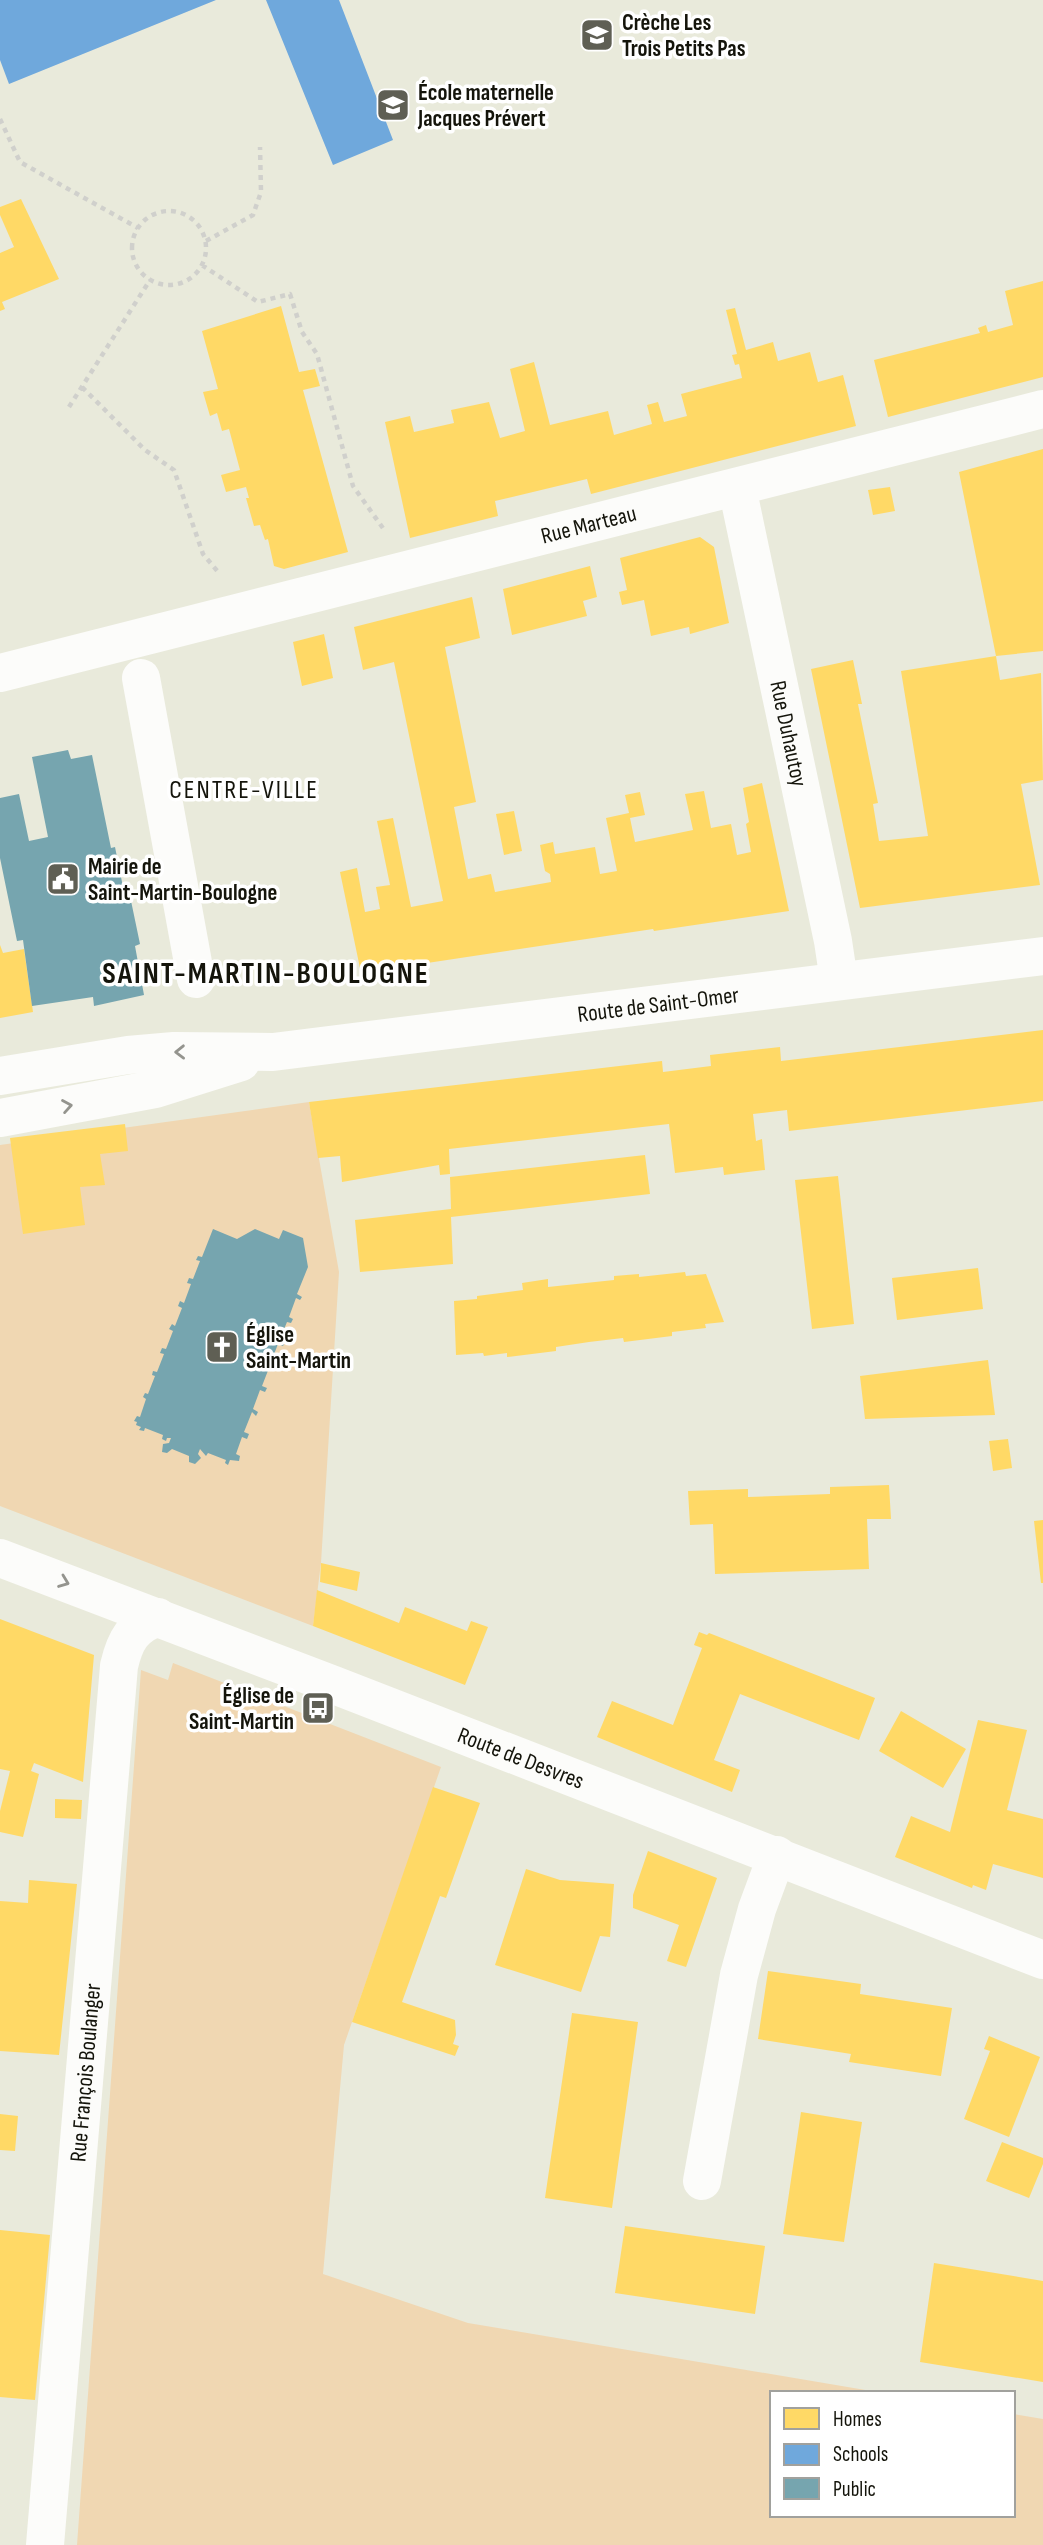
<svg xmlns="http://www.w3.org/2000/svg" width="1043" height="2545" viewBox="0 0 1043 2545" font-family="'Sofia Sans Condensed',sans-serif">
	<style>
		.green { fill: #f0d7b2 }
		.homes { fill: #ffd966 }
		.schools { fill: #6fa8dc }
		.public { fill: #76a5af }
		.lines { fill: none; stroke-linecap: round; stroke-linejoin: round }
		.path { stroke: #d0d0cc; stroke-width: 4.5; stroke-dasharray: 5 5; stroke-linecap: butt }
		.pedestrian { stroke: #fcfcfa; stroke-width: 38 }
		.minor { stroke: #fcfcfa; stroke-width: 38 }
		.tertiary { stroke: #fcfcfa; stroke-width: 38 }
		.secondary { stroke: #fcfcfa; stroke-width: 38 }
		.oneway { stroke: #94948e }
		.labels { text-anchor: middle; stroke-width: 7; stroke-linejoin: round; paint-order: stroke }
		.poi-label { font-size: 23px; font-weight: bold; fill: #14140b; stroke: #fff; text-anchor: start }
		.street-label { font-size: 23px; fill: #14140b; stroke: #fff }
		.quarter-label { font-size: 26px; letter-spacing: 2px; fill: #14140b; stroke: #fff }
		.district-label { font-size: 30px; font-weight: bold; letter-spacing: 2px; fill: #14140b; stroke: #fff }
	</style>
	<rect width="100%" height="100%" fill="#e9eadb"/>
	<path class="green" d="M 309,1102 L 339,1272 L 321,1563 L 313,1626 L 0,1506 L 0,1145 Z
		M 173,1663 L 441,1767 L 344,2045 L 323,2274 L 468,2323 L 883,2393 L 772,2393 L 772,2515 L 1013,2515 L 1013,2414 L 1043,2419 L 1043,2545 L 77,2545 L 141,1670 L 168,1680 Z"/>
	<path class="homes" d="M 21,199 L 59,279 L 2,302 L 5,309 L 0,311 L 0,253 L 14,247 L 0,215 L 0,207 Z
		M 1043,281 L 1043,377 L 888,417 L 874,360 L 980,333 L 978,328 L 986,325 L 988,332 L 1013,325 L 1005,291 Z
		M 281,306 L 299,372 L 315,369 L 320,386 L 303,390 L 348,552 L 284,569 L 274,566 L 268,539 L 265,540 L 260,525 L 254,526 L 246,498 L 249,498 L 246,487 L 226,492 L 221,475 L 240,470 L 229,429 L 222,431 L 217,413 L 210,416 L 203,392 L 218,389 L 202,331 Z
		M 735,308 L 746,350 L 773,342 L 778,361 L 810,352 L 818,382 L 843,375 L 856,426 L 591,494 L 587,479 L 495,501 L 498,516 L 410,538 L 385,422 L 410,416 L 414,432 L 454,423 L 451,410 L 489,402 L 500,438 L 525,431 L 510,369 L 534,362 L 550,425 L 608,411 L 614,435 L 652,424 L 647,405 L 658,402 L 664,422 L 687,416 L 681,394 L 742,378 L 739,364 L 735,365 L 732,355 L 737,354 L 726,310 Z
		M 1043,449 L 1043,651 L 996,656 L 1000,680 L 1041,673 L 1043,780 L 1021,784 L 1040,885 L 860,908 L 811,669 L 853,660 L 862,704 L 858,704 L 878,803 L 873,804 L 879,841 L 928,836 L 901,671 L 996,656 L 959,472 Z
		M 890,487 L 895,511 L 873,515 L 868,490 Z
		M 700,537 L 714,547 L 729,623 L 690,634 L 689,627 L 651,636 L 644,600 L 622,605 L 619,592 L 627,590 L 620,558 Z
		M 590,566 L 597,597 L 583,601 L 587,616 L 512,635 L 503,589 Z
		M 472,597 L 480,638 L 445,647 L 476,802 L 454,807 L 468,879 L 491,874 L 495,892 L 551,882 L 550,874 L 545,871 L 540,845 L 553,842 L 555,854 L 595,847 L 600,874 L 617,871 L 606,818 L 629,813 L 625,795 L 640,792 L 645,815 L 630,818 L 635,842 L 693,830 L 685,794 L 704,791 L 711,828 L 731,824 L 737,855 L 751,852 L 746,824 L 749,822 L 743,788 L 762,783 L 789,911 L 654,931 L 653,929 L 361,973 L 340,872 L 357,868 L 365,912 L 380,909 L 376,887 L 390,885 L 377,821 L 393,818 L 411,907 L 443,901 L 394,662 L 363,670 L 354,627 Z
		M 324,634 L 333,678 L 302,686 L 293,642 Z
		M 514,811 L 522,851 L 504,855 L 496,814 Z
		M 0,945 L 3,953 L 24,949 L 33,1012 L 0,1018 Z
		M 1043,1030 L 1043,1101 L 789,1131 L 787,1110 L 753,1114 L 756,1141 L 762,1139 L 765,1170 L 724,1175 L 723,1167 L 675,1173 L 669,1124 L 449,1149 L 450,1174 L 440,1175 L 439,1165 L 342,1182 L 340,1156 L 318,1158 L 309,1102 L 662,1061 L 663,1072 L 711,1066 L 710,1055 L 780,1047 L 781,1061 Z
		M 125,1124 L 128,1151 L 100,1154 L 105,1185 L 80,1187 L 85,1225 L 23,1234 L 10,1138 Z
		M 645,1155 L 650,1194 L 451,1217 L 453,1264 L 360,1272 L 355,1220 L 451,1209 L 450,1177 Z
		M 838,1176 L 854,1324 L 812,1329 L 795,1180 Z
		M 978,1268 L 983,1309 L 897,1320 L 892,1278 Z
		M 685,1272 L 686,1276 L 706,1274 L 724,1322 L 705,1324 L 706,1328 L 672,1332 L 672,1336 L 624,1342 L 623,1338 L 589,1342 L 556,1347 L 556,1351 L 507,1357 L 507,1353 L 484,1356 L 483,1353 L 456,1355 L 454,1301 L 477,1299 L 477,1296 L 523,1290 L 522,1283 L 548,1279 L 548,1287 L 614,1280 L 614,1276 L 639,1274 L 639,1277 Z
		M 988,1360 L 995,1415 L 865,1419 L 860,1376 Z
		M 1008,1439 L 1012,1468 L 993,1471 L 989,1441 Z
		M 889,1485 L 891,1519 L 867,1519 L 869,1569 L 715,1574 L 713,1524 L 690,1525 L 688,1491 L 748,1489 L 748,1497 L 830,1494 L 830,1487 Z
		M 1043,1520 L 1043,1583 L 1041,1583 L 1034,1521 Z
		M 321,1563 L 360,1572 L 357,1591 L 320,1582 Z
		M 317,1590 L 399,1623 L 405,1607 L 467,1631 L 471,1621 L 488,1627 L 465,1685 L 313,1626 Z
		M 0,1619 L 94,1655 L 83,1782 L 34,1763 L 31,1771 L 39,1774 L 23,1837 L 0,1832 L 0,1811 L 10,1771 L 0,1769 Z
		M 699,1632 L 707,1635 L 709,1633 L 875,1698 L 859,1740 L 740,1694 L 714,1760 L 740,1770 L 732,1792 L 597,1737 L 612,1701 L 673,1725 L 702,1648 L 694,1645 Z
		M 901,1711 L 966,1749 L 943,1788 L 879,1751 Z
		M 978,1720 L 1027,1730 L 1007,1810 L 1043,1819 L 1043,1878 L 993,1864 L 986,1890 L 973,1885 L 972,1888 L 895,1857 L 911,1816 L 950,1832 Z
		M 433,1787 L 480,1803 L 446,1898 L 440,1896 L 402,2002 L 455,2020 L 456,2035 L 453,2044 L 459,2046 L 455,2056 L 352,2022 Z
		M 55,1799 L 82,1800 L 81,1819 L 55,1818 Z
		M 648,1851 L 717,1878 L 686,1967 L 667,1961 L 679,1925 L 633,1908 L 633,1895 Z
		M 526,1869 L 560,1880 L 614,1884 L 610,1937 L 600,1936 L 581,1992 L 495,1965 Z
		M 29,1880 L 77,1884 L 59,2055 L 0,2051 L 0,1901 L 28,1903 Z
		M 768,1971 L 861,1984 L 860,1994 L 952,2008 L 941,2076 L 849,2062 L 851,2054 L 758,2039 Z
		M 572,2013 L 638,2022 L 612,2208 L 545,2198 Z
		M 989,2036 L 1040,2057 L 1009,2137 L 964,2119 L 990,2051 L 984,2049 Z
		M 801,2112 L 862,2122 L 844,2242 L 783,2234 Z
		M 0,2114 L 18,2116 L 15,2151 L 0,2150 Z
		M 1002,2142 L 1043,2158 L 1043,2164 L 1029,2198 L 986,2181 Z
		M 625,2226 L 765,2246 L 755,2314 L 615,2293 Z
		M 0,2230 L 50,2235 L 35,2400 L 0,2397 Z
		M 934,2263 L 1043,2281 L 1043,2382 L 920,2362 Z"/>
	<path class="schools" d="M 0,0 L 216,0 L 9,84 L 0,60 Z
		M 266,0 L 339,0 L 393,140 L 333,165 Z"/>
	<path class="public" d="M 68,750 L 71,759 L 92,755 L 111,848 L 115,847 L 125,897 L 130,896 L 140,944 L 135,946 L 144,995 L 94,1006 L 93,997 L 32,1006 L 23,940 L 17,941 L 0,858 L 0,798 L 19,794 L 29,841 L 48,837 L 32,757 Z
		M 213,1229 L 237,1239 L 255,1229 L 279,1239 L 283,1230 L 303,1238 L 308,1267 L 297,1294 L 302,1297 L 300,1300 L 296,1298 L 289,1317 L 293,1319 L 291,1323 L 287,1322 L 280,1339 L 285,1342 L 283,1346 L 278,1344 L 271,1362 L 276,1364 L 274,1370 L 269,1368 L 262,1386 L 267,1388 L 265,1392 L 260,1390 L 253,1409 L 258,1412 L 256,1416 L 252,1412 L 244,1432 L 249,1434 L 247,1439 L 242,1437 L 236,1454 L 240,1456 L 239,1461 L 230,1460 L 228,1465 L 225,1463 L 226,1460 L 208,1453 L 206,1456 L 200,1449 L 198,1454 L 201,1458 L 195,1464 L 189,1462 L 189,1456 L 172,1449 L 167,1453 L 162,1452 L 163,1444 L 169,1443 L 171,1438 L 167,1438 L 166,1441 L 162,1439 L 163,1435 L 145,1428 L 144,1431 L 139,1430 L 141,1427 L 136,1425 L 137,1422 L 134,1421 L 137,1416 L 140,1417 L 146,1399 L 143,1397 L 145,1393 L 148,1394 L 155,1376 L 152,1375 L 153,1371 L 157,1372 L 164,1354 L 160,1353 L 162,1348 L 166,1349 L 173,1331 L 169,1329 L 172,1324 L 175,1326 L 182,1308 L 178,1306 L 180,1301 L 184,1303 L 191,1284 L 187,1283 L 189,1278 L 193,1279 L 200,1261 L 196,1260 L 198,1256 L 202,1257 Z"/>
	<g class="lines">
		<path class="path" d="M 0,119 L 20,162 L 138,228
			M132 248a37 37 0 1 1 74 0a37 37 0 1 1-74 0Z
			M 206,241 L 253,215 L 261,192 L 260,147
			M 202,265 L 258,302 L 290,294 L 302,332 L 317,354 L 353,486 L 385,531
			M 82,387 L 145,450 L 174,470 L 203,554 L 219,573
			M 69,407 L 150,280"/>
		<path class="pedestrian" d="M 141,678 L 196,979"/>
		<g class="minor">
			<path id="s1" d="M 737,487 L 833,941 L 839,981"/>
			<path id="s2" d="M 0,673 L 1043,409"/>
			<path d="M 702,2181 L 739,1975 L 757,1909 L 777,1855"/>
			<path id="s3" d="M 45,2545 L 119,1666 C 125,1640 133,1626 158,1617"/>
		</g>
		<path class="tertiary" id="s4" d="M 0,1558 L 334,1685 L 1043,1960"/>
		<g class="secondary">
			<path id="s5" d="M 0,1076 L 128,1055 L 174,1051 L 273,1052 L 1043,956"/>
			<path d="M 0,1118 L 155,1089 L 241,1062"/>
		</g>
	</g>
	<defs><path id="oneway-chevron" d="M-2-3.5L2.5 0L-2 3.5" fill="none" stroke-width="1.6" stroke-linecap="round" stroke-linejoin="round" transform="scale(1.75)"/></defs>
	<g class="oneway">
		<use href="#oneway-chevron" transform="translate(180 1052) rotate(179)"/>
		<use href="#oneway-chevron" transform="translate(67 1106) rotate(-10)"/>
		<use href="#oneway-chevron" transform="translate(64 1582) rotate(21)"/>
	</g>
	<defs>
		<symbol id="school-square" viewBox="-11 -11 22 22"><rect x="-9" y="-9" width="18" height="18" rx="4" fill="#5f5f54" stroke="#fff"/><path d="M0-5L7-2L0 1L-7-2ZM-4 1L0 2.5L4 1V4Q0 6-4 4Z" fill="#fff"/></symbol>
		<symbol id="civic-square" viewBox="-11 -11 22 22"><rect x="-9" y="-9" width="18" height="18" rx="4" fill="#5f5f54" stroke="#fff"/><path d="M-.6-6.5H3V-4.5H.6V-3L4-1V1h2V6H-6V1h2V-1L-.6-3ZM-1.2 2.5V6h2.4V2.5Z" fill="#fff"/></symbol>
		<symbol id="church-square" viewBox="-11 -11 22 22"><rect x="-9" y="-9" width="18" height="18" rx="4" fill="#5f5f54" stroke="#fff"/><path d="M-1.2-6h2.4v3.5h3.3v2.4h-3.3V6h-2.4V-.1h-3.3v-2.4h3.3Z" fill="#fff"/></symbol>
		<symbol id="bus-square" viewBox="-11 -11 22 22"><rect x="-9" y="-9" width="18" height="18" rx="4" fill="#5f5f54" stroke="#fff"/><path d="M-5-6H5V4H4V6H2V4H-2V6H-4V4H-5ZM-3.5-4V0h7V-4ZM-3.5 1.2v1.5H-2V1.2ZM2 1.2v1.5H3.5V1.2Z" fill="#fff"/></symbol>
	</defs>
	<g fill-rule="evenodd">
		<use href="#school-square" x="578" y="16" width="38" height="38"/>
		<use href="#school-square" x="374" y="86" width="38" height="38"/>
		<use href="#civic-square" x="44" y="860" width="38" height="38"/>
		<use href="#church-square" x="203" y="1328" width="38" height="38"/>
		<use href="#bus-square" x="299" y="1689" width="38" height="38"/>
	</g>
	<g class="labels">
		<g class="poi-label">
			<text x="622" y="30">Crèche Les<tspan x="622" dy="26">Trois Petits Pas</tspan></text>
			<text x="418" y="100">École maternelle<tspan x="418" dy="26">Jacques Prévert</tspan></text>
			<text x="88" y="874">Mairie de<tspan x="88" dy="26">Saint-Martin-Boulogne</tspan></text>
			<text x="246" y="1342">Église<tspan x="246" dy="26">Saint-Martin</tspan></text>
			<text x="294" y="1703" text-anchor="end">Église de<tspan x="294" dy="26">Saint-Martin</tspan></text>
		</g>
		<g class="street-label">
			<text dy="8" stroke="none"><textPath href="#s2" startOffset="607">Rue Marteau</textPath></text>
			<text dy="8" stroke="none"><textPath href="#s1" startOffset="252">Rue Duhautoy</textPath></text>
			<text dy="8" stroke="none"><textPath href="#s5" startOffset="663">Route de Saint-Omer</textPath></text>
			<text dy="8" stroke="none"><textPath href="#s4" startOffset="558">Route de Desvres</textPath></text>
			<text dy="8" stroke="none"><textPath href="#s3" startOffset="474">Rue François Boulanger</textPath></text>
		</g>
		<g class="quarter-label">
			<text x="244" y="798">CENTRE-VILLE</text>
		</g>
		<g class="district-label">
			<text x="266" y="983">SAINT-MARTIN-BOULOGNE</text>
		</g>
	</g>
	<rect x="770" y="2391" width="245" height="126" fill="#ffffff" stroke="#a1a19d" stroke-width="2"/>
	<rect x="784" y="2408" width="35" height="21" fill="#ffd966" stroke="#a1a19d" stroke-width="2"/>
	<text x="833" y="2426" font-size="21" fill="#14140b">Homes</text>
	<rect x="784" y="2444" width="35" height="21" fill="#6fa8dc" stroke="#a1a19d" stroke-width="2"/>
	<text x="833" y="2461" font-size="21" fill="#14140b">Schools</text>
	<rect x="784" y="2478" width="35" height="21" fill="#76a5af" stroke="#a1a19d" stroke-width="2"/>
	<text x="833" y="2496" font-size="21" fill="#14140b">Public</text>
</svg>
